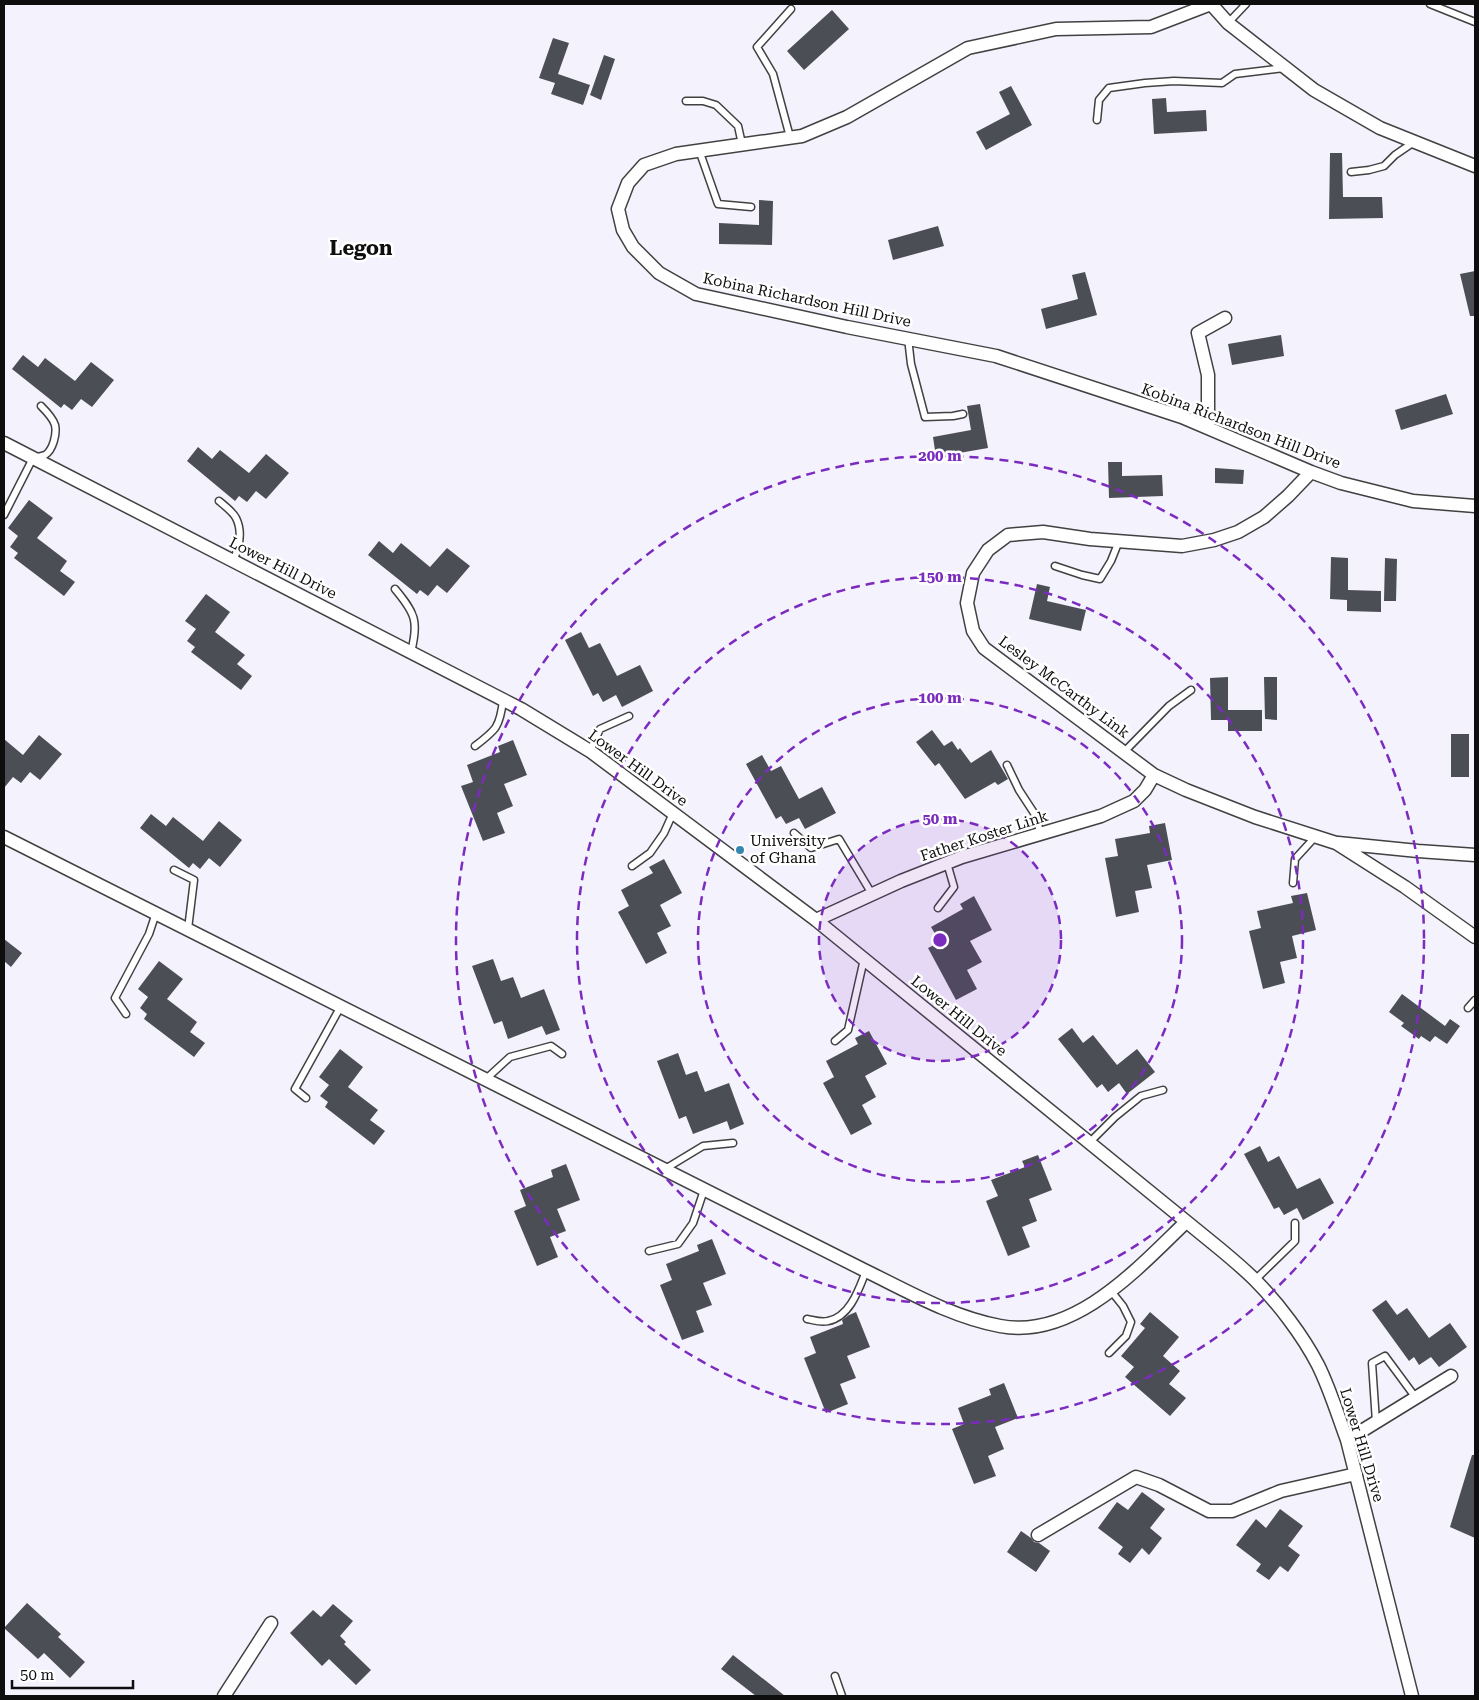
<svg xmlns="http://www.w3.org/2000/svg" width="1479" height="1700" viewBox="0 0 1479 1700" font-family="'Roboto Serif',serif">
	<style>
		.building { fill: #4c4e56 }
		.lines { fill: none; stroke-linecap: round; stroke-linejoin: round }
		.lane-casing { stroke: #414141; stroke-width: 9 }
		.street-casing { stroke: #414141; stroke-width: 15 }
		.lane { stroke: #fff; stroke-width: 6 }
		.street { stroke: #fff; stroke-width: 12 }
		.ring { fill: none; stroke: #7b2cbf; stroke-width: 2.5; stroke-dasharray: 9 6 }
		.poi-dot { fill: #3687af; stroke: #fff; stroke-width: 2 }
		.labels { text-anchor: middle; stroke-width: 5; stroke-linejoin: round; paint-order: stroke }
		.street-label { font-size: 15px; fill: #0e0e0e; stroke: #fff }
		.poi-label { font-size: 15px; fill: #0e0e0e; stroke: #fff; text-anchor: start }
		.district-label { font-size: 20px; font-weight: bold; fill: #0e0e0e; stroke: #fff }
		.centre { fill: #7b2cbf; stroke: #fff; stroke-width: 2.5 }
		.ring-label { font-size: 15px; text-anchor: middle; font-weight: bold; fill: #7b2cbf; stroke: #fff; stroke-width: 5; stroke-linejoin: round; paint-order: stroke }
	</style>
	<rect width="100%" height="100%" fill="#f4f2fd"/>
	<path class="building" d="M 832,10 L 849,29 L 804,70 L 787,51 Z
		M 553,38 L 569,43 L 558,74 L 590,85 L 583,105 L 551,94 L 555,83 L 539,78 Z
		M 604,55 L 615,59 L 601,100 L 590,95 Z
		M 1011,86 L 1032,125 L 986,150 L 976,132 L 1010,114 L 999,92 Z
		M 1166,98 L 1167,112 L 1206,110 L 1207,131 L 1154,134 L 1152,99 Z
		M 1330,153 L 1342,153 L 1343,197 L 1382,197 L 1383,218 L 1329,219 Z
		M 759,200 L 773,201 L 772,245 L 719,244 L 719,223 L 759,225 Z
		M 938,226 L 944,246 L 893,260 L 888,240 Z
		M 1475,271 L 1475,316 L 1470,316 L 1460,274 Z
		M 1085,272 L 1097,315 L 1046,329 L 1041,309 L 1078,299 L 1072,275 Z
		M 1281,335 L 1284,356 L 1232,365 L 1228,344 Z
		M 23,355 L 38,367 L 45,358 L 75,381 L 91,362 L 114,380 L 92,407 L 81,399 L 72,410 L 64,404 L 61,408 L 12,369 Z
		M 1446,394 L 1453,414 L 1401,430 L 1395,410 Z
		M 980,404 L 988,448 L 936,457 L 933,437 L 971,430 L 967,406 Z
		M 198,447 L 212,459 L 220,450 L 249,473 L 266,454 L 289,473 L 266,499 L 256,491 L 247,502 L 239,496 L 235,501 L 187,461 Z
		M 1108,462 L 1122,462 L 1122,476 L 1162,475 L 1163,496 L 1109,498 Z
		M 1215,468 L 1244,470 L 1243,484 L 1215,483 Z
		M 29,500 L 53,518 L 37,538 L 67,561 L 60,571 L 75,582 L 64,596 L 14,558 L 18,553 L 10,547 L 18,536 L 8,528 Z
		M 379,541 L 393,553 L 401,543 L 430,567 L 447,548 L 470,566 L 447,593 L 437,585 L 428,596 L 420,590 L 417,594 L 368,555 Z
		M 1331,557 L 1348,558 L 1348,590 L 1381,591 L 1381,612 L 1347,611 L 1347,600 L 1330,599 Z
		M 1385,558 L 1397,559 L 1396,601 L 1384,601 Z
		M 1037,584 L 1050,587 L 1047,601 L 1086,610 L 1081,631 L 1029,619 Z
		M 206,594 L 230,612 L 215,632 L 245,655 L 237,664 L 252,676 L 241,690 L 191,652 L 195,647 L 187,641 L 196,629 L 185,621 Z
		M 581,632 L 589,648 L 600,643 L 617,676 L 640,665 L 653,691 L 622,707 L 616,695 L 603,702 L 598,693 L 593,696 L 565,640 Z
		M 1228,677 L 1228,710 L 1262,710 L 1262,731 L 1228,731 L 1228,720 L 1211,720 L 1210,678 Z
		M 1264,677 L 1277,677 L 1277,720 L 1265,719 Z
		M 932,730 L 944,746 L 952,741 L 958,750 L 960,748 L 971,763 L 991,750 L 1008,779 L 998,785 L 995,782 L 965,799 L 939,763 L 935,766 L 916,742 Z
		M 1451,734 L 1469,734 L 1469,777 L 1451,777 Z
		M 39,735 L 62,754 L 40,780 L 30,772 L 21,783 L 13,777 L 4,788 L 4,739 L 23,755 Z
		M 513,740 L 527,775 L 504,784 L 513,806 L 497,813 L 505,833 L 483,841 L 461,786 L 473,782 L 467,765 L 500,752 L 498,746 Z
		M 762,755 L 771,771 L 781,766 L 799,799 L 822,787 L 836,813 L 805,829 L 799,818 L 786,824 L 781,816 L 776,819 L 746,764 Z
		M 151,814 L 166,826 L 173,817 L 203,841 L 219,821 L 242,840 L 220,867 L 209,858 L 200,869 L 193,863 L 189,868 L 140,828 Z
		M 1165,823 L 1172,860 L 1147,865 L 1152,888 L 1135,891 L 1139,912 L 1116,917 L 1105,858 L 1118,856 L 1115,839 L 1150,833 L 1149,826 Z
		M 664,859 L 682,893 L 660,905 L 671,926 L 657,933 L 667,953 L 646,964 L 618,912 L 629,906 L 621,890 L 653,873 L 649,867 Z
		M 1307,893 L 1316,930 L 1292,936 L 1297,958 L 1280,962 L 1285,983 L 1263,989 L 1249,931 L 1261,928 L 1257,911 L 1293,903 L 1291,896 Z
		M 974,896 L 992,930 L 970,941 L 982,962 L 967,970 L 977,989 L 956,1000 L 928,948 L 940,942 L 931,927 L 963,909 L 960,904 Z
		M 4,939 L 22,953 L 11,967 L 4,961 Z
		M 493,959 L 501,981 L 513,977 L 521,998 L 544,989 L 560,1030 L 546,1035 L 542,1026 L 508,1039 L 502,1021 L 494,1024 L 472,966 Z
		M 159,961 L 183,979 L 167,999 L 197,1022 L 190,1032 L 205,1043 L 194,1057 L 144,1019 L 147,1014 L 140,1008 L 148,997 L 138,989 Z
		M 1402,994 L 1445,1026 L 1450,1019 L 1460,1026 L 1447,1044 L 1435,1036 L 1430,1042 L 1421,1036 L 1419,1039 L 1401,1026 L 1404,1023 L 1389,1012 Z
		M 1072,1028 L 1083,1043 L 1093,1035 L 1117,1065 L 1137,1049 L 1155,1072 L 1127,1094 L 1119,1083 L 1108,1092 L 1102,1084 L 1097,1088 L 1058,1039 Z
		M 869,1031 L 887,1064 L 865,1076 L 876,1097 L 862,1105 L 872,1124 L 851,1135 L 823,1083 L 834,1077 L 826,1061 L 858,1044 L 855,1038 Z
		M 340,1049 L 363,1067 L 348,1087 L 378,1110 L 370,1120 L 385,1131 L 374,1145 L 325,1107 L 328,1102 L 320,1096 L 329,1085 L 319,1077 Z
		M 678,1053 L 686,1075 L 697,1071 L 705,1092 L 729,1083 L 744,1124 L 730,1130 L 727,1121 L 693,1134 L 686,1116 L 679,1119 L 657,1061 Z
		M 1260,1146 L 1268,1162 L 1279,1156 L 1297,1189 L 1320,1178 L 1334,1203 L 1303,1220 L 1297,1208 L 1284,1215 L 1279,1207 L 1274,1209 L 1244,1154 Z
		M 1038,1155 L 1052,1190 L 1029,1199 L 1037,1221 L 1022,1227 L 1030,1247 L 1008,1256 L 986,1201 L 998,1196 L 991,1180 L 1025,1167 L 1022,1161 Z
		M 566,1164 L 580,1200 L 557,1209 L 566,1231 L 550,1237 L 558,1257 L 537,1266 L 514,1211 L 526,1206 L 520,1190 L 553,1177 L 551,1170 Z
		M 712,1239 L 726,1274 L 703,1283 L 712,1305 L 696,1311 L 704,1332 L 682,1340 L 660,1285 L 672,1280 L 666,1264 L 699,1251 L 697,1245 Z
		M 1386,1300 L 1397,1315 L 1407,1308 L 1429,1338 L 1450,1323 L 1467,1347 L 1439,1367 L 1431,1357 L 1419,1365 L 1414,1357 L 1409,1361 L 1372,1310 Z
		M 856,1312 L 870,1347 L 847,1356 L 856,1378 L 840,1384 L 848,1404 L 826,1413 L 804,1358 L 816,1353 L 810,1337 L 843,1324 L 842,1320 L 849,1315 Z
		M 1150,1312 L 1179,1337 L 1163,1356 L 1180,1371 L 1169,1384 L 1186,1398 L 1170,1416 L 1125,1377 L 1134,1367 L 1121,1356 L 1145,1328 L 1140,1324 Z
		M 1004,1383 L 1018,1418 L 995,1427 L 1004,1449 L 988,1456 L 996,1476 L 974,1484 L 952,1429 L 964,1424 L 958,1408 L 991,1395 L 989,1389 Z
		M 1472,1455 L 1475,1455 L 1475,1538 L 1450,1527 Z
		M 1142,1492 L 1165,1509 L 1150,1528 L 1162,1538 L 1149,1555 L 1142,1548 L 1130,1563 L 1118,1554 L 1123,1547 L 1098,1528 L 1117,1502 L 1128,1510 Z
		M 1280,1509 L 1303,1526 L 1288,1546 L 1300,1555 L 1288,1572 L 1280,1566 L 1269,1580 L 1256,1571 L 1261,1564 L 1236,1545 L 1256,1519 L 1266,1528 Z
		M 1021,1531 L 1031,1538 L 1034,1542 L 1039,1543 L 1050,1551 L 1036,1572 L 1007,1552 Z
		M 27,1603 L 61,1634 L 58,1637 L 85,1662 L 70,1678 L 44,1653 L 38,1659 L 4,1628 Z
		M 333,1604 L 353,1621 L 340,1636 L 346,1642 L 344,1644 L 371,1670 L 356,1685 L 329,1659 L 322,1666 L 290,1633 L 313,1610 L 321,1617 Z
		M 733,1655 L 785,1696 L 756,1696 L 721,1669 Z"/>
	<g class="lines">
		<defs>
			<path id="lane" d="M 1430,4 L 1475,22
				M 1228,23 L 1246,4
				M 686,101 L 703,101 L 716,105 L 738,126 L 742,144
				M 1097,120 L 1099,100 L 1109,88 L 1145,83 L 1174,81 L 1222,83 L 1235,74 L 1284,68
				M 790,137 L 773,74 L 757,47 L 791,9
				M 699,150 L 718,204 L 751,207
				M 1351,172 L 1369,170 L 1384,166 L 1395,155 L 1414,142
				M 908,338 L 911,364 L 925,417 L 953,416 L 963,414
				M 219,501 C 225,506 233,512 236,518 C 243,532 239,548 233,561
				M 4,515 L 33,458 C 37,457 42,456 45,455 C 53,450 57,434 55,425 C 53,418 46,411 41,406
				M 1055,566 L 1082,575 L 1100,579 L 1111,561 L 1119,541
				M 395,589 C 415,613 419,621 411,652
				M 475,746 C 496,730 500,727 503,700
				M 590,751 L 600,729 L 629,716
				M 1124,752 L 1169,706 L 1191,690
				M 1007,765 L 1019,790 L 1034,813 L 1041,834
				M 794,833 L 811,848 L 839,839 L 872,894
				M 632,866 L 650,853 L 664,833 L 673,813
				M 174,870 L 194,880 L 188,929
				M 1293,883 L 1295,859 L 1316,836
				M 938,908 L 954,887 L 947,863
				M 1468,1008 L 1475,1000
				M 126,1014 L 115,998 L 149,934 L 156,913
				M 835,1041 L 848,1030 L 864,959
				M 486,1079 L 510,1057 L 551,1046 L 562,1054
				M 306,1098 L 295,1089 L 341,1006
				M 1089,1143 L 1115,1117 L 1141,1096 L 1163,1090
				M 665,1169 L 703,1146 L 733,1143
				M 649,1251 L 678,1244 L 693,1223 L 704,1190
				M 1255,1280 L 1295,1241 L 1295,1223
				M 807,1319 C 813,1320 821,1323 828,1321 C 850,1317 859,1289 866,1271
				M 1109,1353 L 1126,1336 L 1131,1322 L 1123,1306 L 1111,1291
				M 1376,1422 L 1372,1363 L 1385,1356 L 1416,1398
				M 835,1676 L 842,1696"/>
			<path id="street" d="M 1211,4 L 1151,27 L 1056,29 L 968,48 L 847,117 L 802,136 L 676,154 L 644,165 L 628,183 L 618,209 L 623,230 L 633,247 L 659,273 L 696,294 L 847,327 L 996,356 L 1182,417 L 1311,472 L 1341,483 L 1413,501 L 1475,506
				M 1211,4 L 1228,23 L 1314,90 L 1380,128 L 1475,166
				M 1208,428 L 1208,375 L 1198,333 L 1225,318
				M 4,443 L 521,709 L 590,751 L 816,920 L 1220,1249 C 1232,1259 1244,1269 1255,1280 C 1278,1303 1303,1336 1318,1365 C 1330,1389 1338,1416 1347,1440 L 1412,1696
				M 1311,472 L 1288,496 L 1264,517 L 1238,532 L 1214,540 L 1182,546 L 1090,539 L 1043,532 L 1008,535 L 988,550 L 973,573 L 967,603 L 973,631 L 984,648 L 1154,775 L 1186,790 L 1255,817 L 1336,843 L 1405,887 L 1475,937
				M 4,837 L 866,1271 C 909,1292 952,1317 1000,1326 C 1074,1340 1138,1268 1186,1222
				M 1338,843 L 1418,851 L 1475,855
				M 816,920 L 901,881 L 962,857 L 1101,816 L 1134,801 L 1145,790 L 1154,775
				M 1347,1440 L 1451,1376
				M 1038,1535 L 1136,1477 L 1159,1485 L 1209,1511 L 1232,1511 L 1281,1491 L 1356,1474
				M 224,1696 L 271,1623"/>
		</defs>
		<use href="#lane" class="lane-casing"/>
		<use href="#street" class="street-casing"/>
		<use href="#lane" class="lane"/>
		<use href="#street" class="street"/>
	</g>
	<circle cx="940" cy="940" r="121" fill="#7b2cbf" fill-opacity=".12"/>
	<g class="ring">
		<circle cx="940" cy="940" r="121"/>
		<circle cx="940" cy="940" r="242"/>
		<circle cx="940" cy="940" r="363"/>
		<circle cx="940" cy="940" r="484"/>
	</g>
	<circle class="poi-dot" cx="740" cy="850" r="5"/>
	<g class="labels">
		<g class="street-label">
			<text transform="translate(807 300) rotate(12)" y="5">Kobina Richardson Hill Drive</text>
			<text transform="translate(1241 426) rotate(21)" y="5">Kobina Richardson Hill Drive</text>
			<text transform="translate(283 568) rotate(27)" y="5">Lower Hill Drive</text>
			<text transform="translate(1064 687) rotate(37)" y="5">Lesley McCarthy Link</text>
			<text transform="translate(638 768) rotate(36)" y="5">Lower Hill Drive</text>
			<text transform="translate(984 836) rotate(-18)" y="5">Father Koster Link</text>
			<text transform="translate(959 1016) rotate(39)" y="5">Lower Hill Drive</text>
			<text transform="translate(1362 1445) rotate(73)" y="5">Lower Hill Drive</text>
		</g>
		<g class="poi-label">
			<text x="750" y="846">University<tspan x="750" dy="17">of Ghana</tspan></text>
		</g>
		<g class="district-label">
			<text x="361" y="255">Legon</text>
		</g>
	</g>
	<circle cx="940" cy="940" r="8" class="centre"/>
	<g class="ring-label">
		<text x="940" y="461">200 m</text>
		<text x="940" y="582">150 m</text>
		<text x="940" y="703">100 m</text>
		<text x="940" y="824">50 m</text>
	</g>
	<rect width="1479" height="1700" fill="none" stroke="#0e0e0e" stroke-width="10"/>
	<path d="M12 1680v8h121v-8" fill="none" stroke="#0e0e0e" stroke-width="2.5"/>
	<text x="20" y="1680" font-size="15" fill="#0e0e0e" stroke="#ffffff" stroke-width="4" paint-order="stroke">50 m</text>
</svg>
